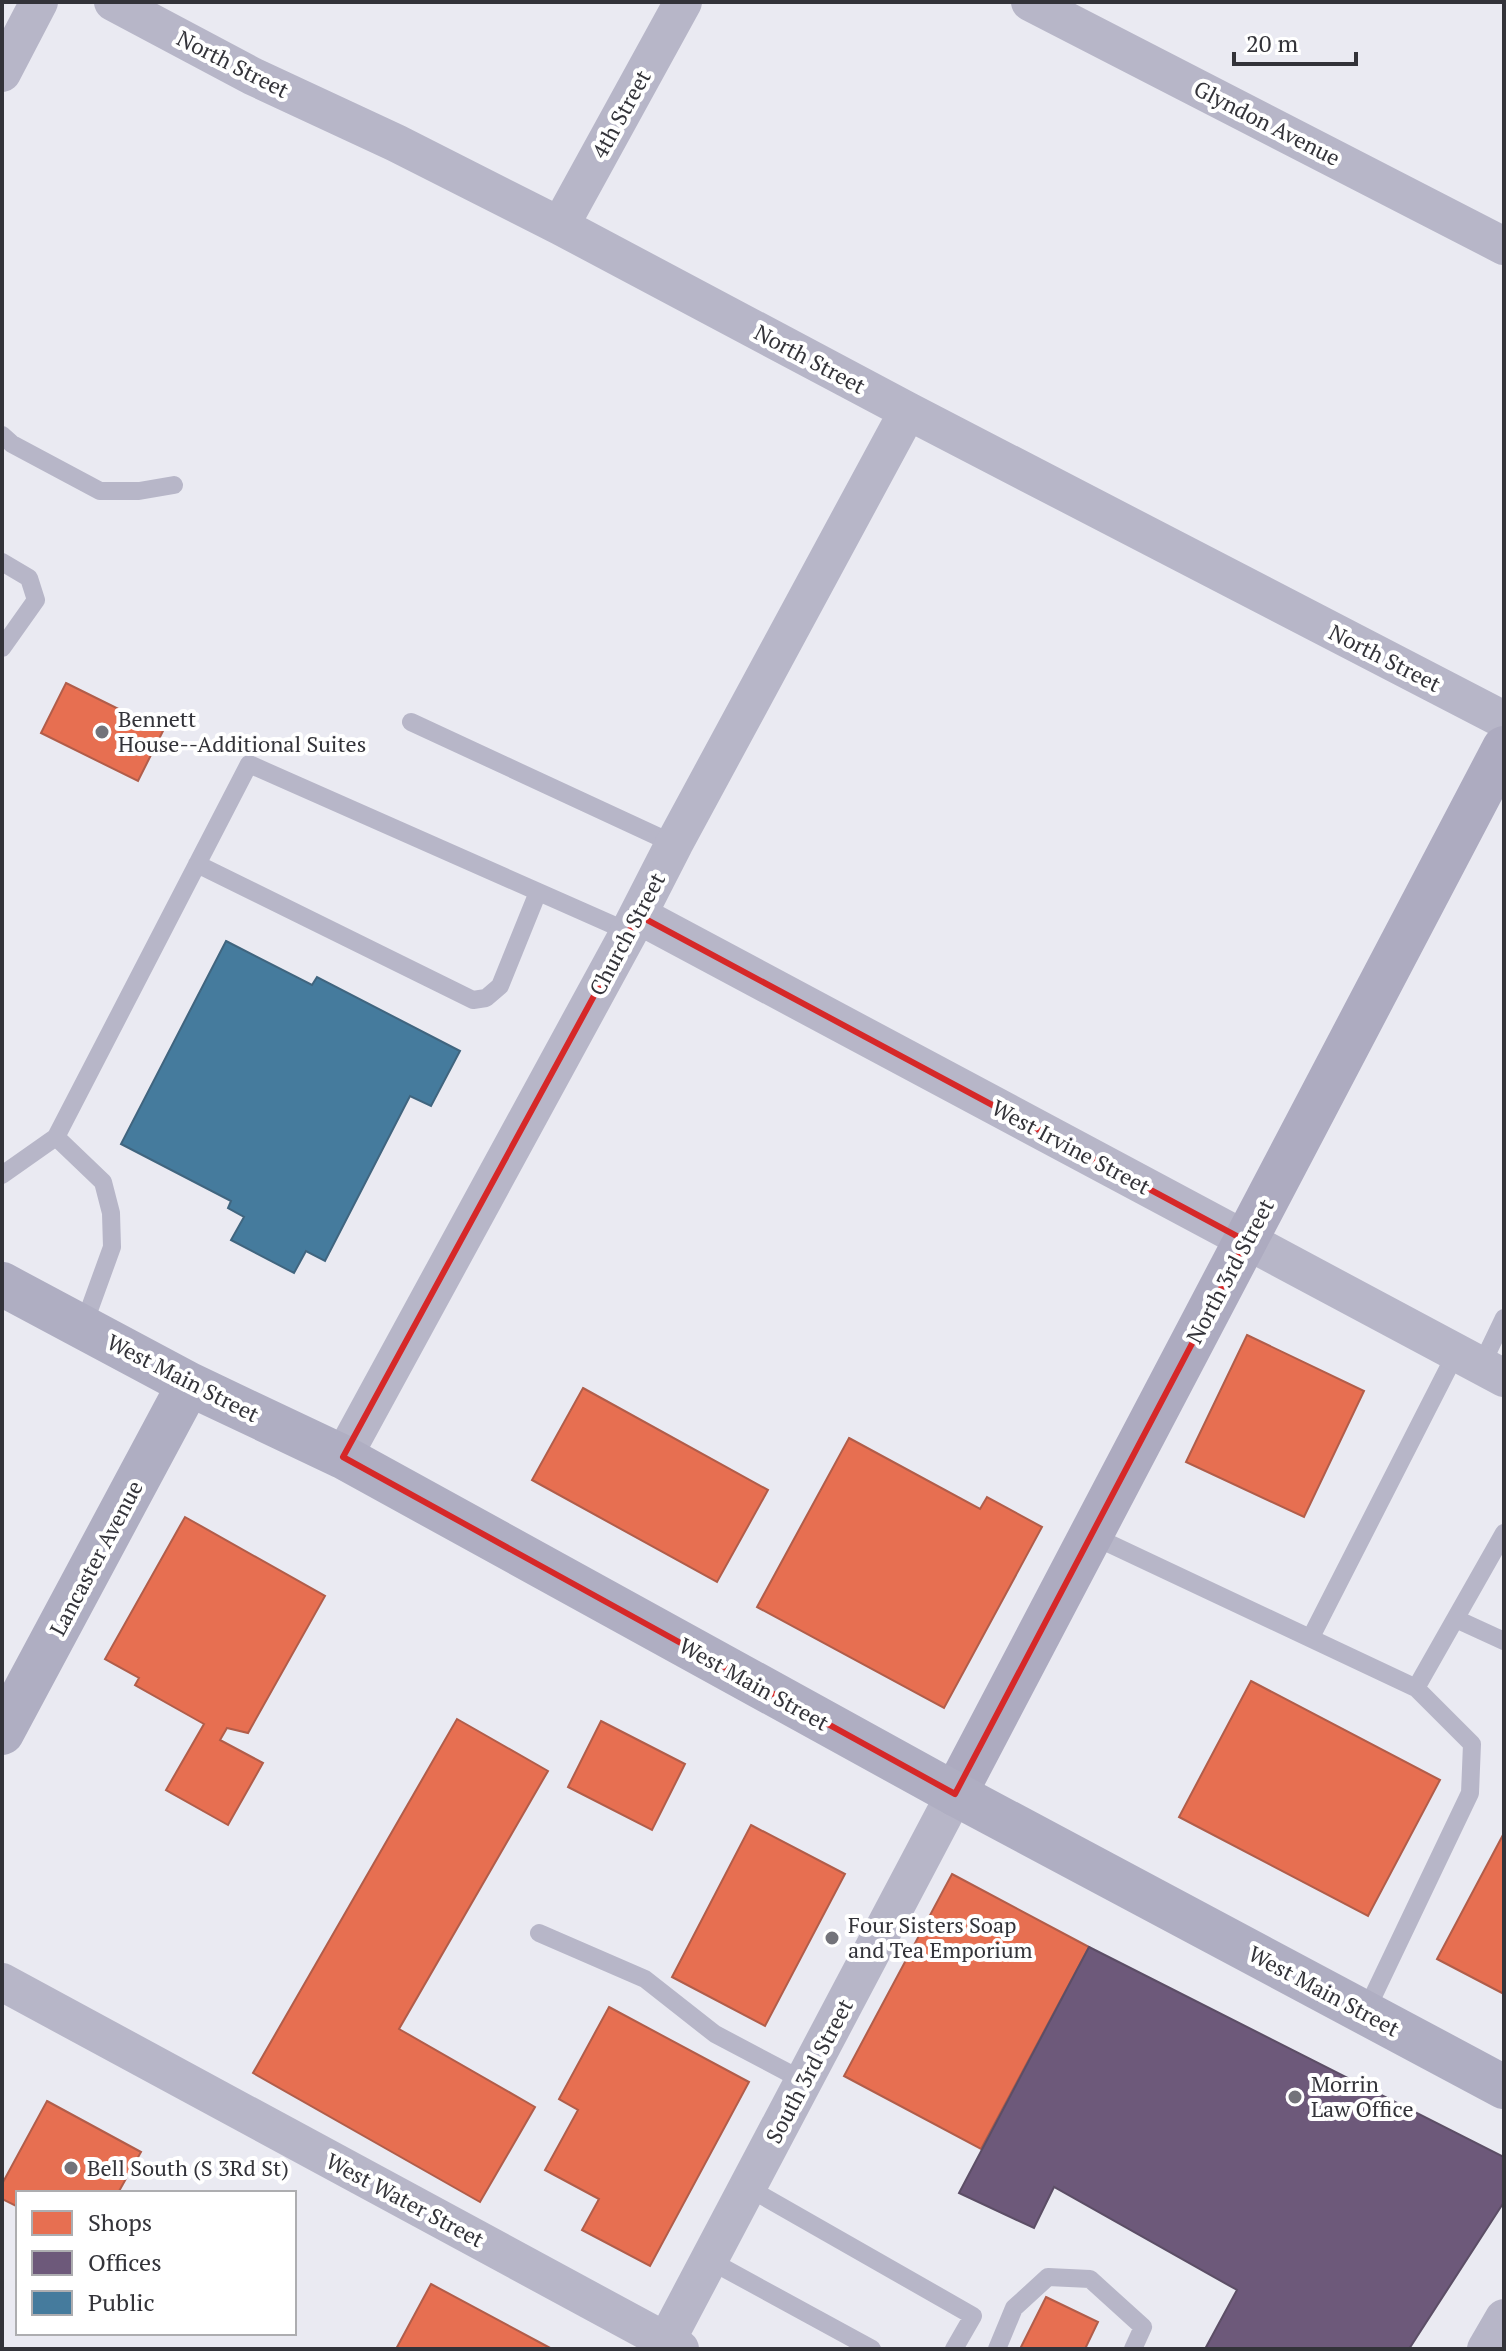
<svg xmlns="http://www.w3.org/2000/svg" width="1506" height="2351" viewBox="0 0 1506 2351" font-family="'PT Serif',serif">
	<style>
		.shops { fill: #e76f51; stroke: #b15d4a; stroke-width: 2 }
		.offices { fill: #6d597a; stroke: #5c4e66; stroke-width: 2 }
		.public { fill: #457b9d; stroke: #40657f; stroke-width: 2 }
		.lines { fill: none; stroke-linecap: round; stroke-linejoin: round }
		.lane { stroke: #b7b6c8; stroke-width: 18 }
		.street { stroke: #b7b6c8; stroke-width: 38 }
		.secondary { stroke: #adabc0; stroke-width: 44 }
		.primary { stroke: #afaec2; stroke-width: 44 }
		.marked { fill: none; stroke: #d62828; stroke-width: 6; stroke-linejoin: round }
		.poi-dot { fill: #73737a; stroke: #fff; stroke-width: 3 }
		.labels { text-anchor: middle; stroke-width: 8; stroke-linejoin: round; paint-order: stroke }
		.street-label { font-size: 22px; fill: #333339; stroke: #fff }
		.poi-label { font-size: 22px; fill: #333339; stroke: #fff; text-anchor: start }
	</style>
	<rect width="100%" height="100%" fill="#eaeaf2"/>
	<path class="shops" d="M 66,683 L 163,731 L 138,781 L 41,733 Z
		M 1247,1335 L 1364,1391 L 1304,1517 L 1186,1462 Z
		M 583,1388 L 768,1490 L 717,1582 L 532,1480 Z
		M 849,1438 L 980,1509 L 987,1497 L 1042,1527 L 944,1708 L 757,1607 Z
		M 185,1517 L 325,1596 L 248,1733 L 227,1728 L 220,1740 L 263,1763 L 228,1825 L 166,1790 L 204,1724 L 135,1685 L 139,1678 L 105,1659 Z
		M 1251,1681 L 1440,1780 L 1368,1916 L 1179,1817 Z
		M 457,1719 L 548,1771 L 399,2029 L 535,2107 L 480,2202 L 253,2073 Z
		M 601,1721 L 685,1764 L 652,1830 L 568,1787 Z
		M 751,1825 L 845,1874 L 765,2026 L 672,1977 Z
		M 1504,1833 L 1504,1994 L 1437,1959 Z
		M 952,1874 L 1089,1947 L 981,2149 L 844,2076 Z
		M 609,2007 L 749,2082 L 650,2266 L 582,2230 L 599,2199 L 545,2170 L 578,2110 L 559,2099 Z
		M 47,2101 L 141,2152 L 118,2193 L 18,2193 L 18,2207 L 2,2199 L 2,2184 Z
		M 431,2284 L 552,2349 L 396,2349 Z
		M 1046,2297 L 1098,2322 L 1085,2349 L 1020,2349 Z"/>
	<path class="offices" d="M 1089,1947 L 1504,2157 L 1504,2202 L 1409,2349 L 1205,2349 L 1237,2290 L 1054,2187 L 1034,2228 L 959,2193 Z"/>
	<path class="public" d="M 226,941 L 312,985 L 317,977 L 460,1051 L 431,1106 L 410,1096 L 325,1261 L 306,1251 L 294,1273 L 231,1240 L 244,1217 L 228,1208 L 231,1201 L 121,1144 Z"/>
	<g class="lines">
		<path class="lane" d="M 2,435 L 12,444 L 100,491 L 139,491 L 174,485
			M 2,562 L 29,578 L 36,600 L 2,648
			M 411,722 L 674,844
			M 197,864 L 473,1000 L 486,998 L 500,986 L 538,892
			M 56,1137 L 103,1182 L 111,1213 L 112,1247 L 83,1327
			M 2,1175 L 56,1137 L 249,764 L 629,932
			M 1481,1366 L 1504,1318
			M 1091,1535 L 1416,1688 L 1472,1744 L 1470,1793 L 1365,2013
			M 1456,1619 L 1504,1641
			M 1311,1637 L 1456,1353
			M 1416,1688 L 1504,1533
			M 539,1933 L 645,1979 L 715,2034 L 804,2081
			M 747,2187 L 973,2316 L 954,2349
			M 709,2260 L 872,2349
			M 997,2349 L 1014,2308 L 1048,2277 L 1090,2279 L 1143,2327 L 1133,2349"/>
		<path class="street" d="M 113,2 L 252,76 L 396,143 L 560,226 L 908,411 L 1504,720
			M 1030,2 L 1504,246
			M 2,73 L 39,2
			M 560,226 L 683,2
			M 638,915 L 1504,1378
			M 343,1457 L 629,932 L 674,844 L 908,411
			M 2,1982 L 680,2349
			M 662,2349 L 955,1794
			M 1486,2349 L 1504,2318"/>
		<path class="secondary" d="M 955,1794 L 1504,748"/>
		<path class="primary" d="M 2,1284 L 189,1384 L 343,1457 L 955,1794 L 1504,2087
			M 2,1733 L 189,1384"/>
	</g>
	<path class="marked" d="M 638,915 L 1246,1241 L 955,1794 L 343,1457 Z"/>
	<g class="poi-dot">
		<circle cx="102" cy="732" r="8"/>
		<circle cx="832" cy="1938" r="8"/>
		<circle cx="1295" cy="2097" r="8"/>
		<circle cx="71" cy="2168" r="8"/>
	</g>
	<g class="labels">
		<g class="street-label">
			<text transform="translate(233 64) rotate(27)" y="8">North Street</text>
			<text transform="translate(621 114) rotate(-61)" y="8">4th Street</text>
			<text transform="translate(1267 123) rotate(27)" y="8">Glyndon Avenue</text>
			<text transform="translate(810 359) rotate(28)" y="8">North Street</text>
			<text transform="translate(1385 658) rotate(27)" y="8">North Street</text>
			<text transform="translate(627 934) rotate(-62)" y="8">Church Street</text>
			<text transform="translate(1071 1147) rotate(28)" y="8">West Irvine Street</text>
			<text transform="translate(1230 1271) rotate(-62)" y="8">North 3rd Street</text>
			<text transform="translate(183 1378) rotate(27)" y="8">West Main Street</text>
			<text transform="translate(96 1558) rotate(-62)" y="8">Lancaster Avenue</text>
			<text transform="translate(754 1684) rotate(29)" y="8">West Main Street</text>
			<text transform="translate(1324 1991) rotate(28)" y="8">West Main Street</text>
			<text transform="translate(809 2071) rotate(-62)" y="8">South 3rd Street</text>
			<text transform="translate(405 2200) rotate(28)" y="8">West Water Street</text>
		</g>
		<g class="poi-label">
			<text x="118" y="727">Bennett<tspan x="118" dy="25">House--Additional Suites</tspan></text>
			<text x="848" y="1933">Four Sisters Soap<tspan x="848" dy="25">and Tea Emporium</tspan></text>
			<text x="1311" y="2092">Morrin<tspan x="1311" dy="25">Law Office</tspan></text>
			<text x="87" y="2176">Bell South (S 3Rd St)</text>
		</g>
	</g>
	<rect width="1506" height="2351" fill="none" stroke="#333339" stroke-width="8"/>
	<rect x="16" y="2191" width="280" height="144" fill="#ffffff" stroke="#adadb0" stroke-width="2"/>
	<rect x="32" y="2211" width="40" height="24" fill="#e76f51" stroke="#adadb0" stroke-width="2"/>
	<text x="88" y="2231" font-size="24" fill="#333339">Shops</text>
	<rect x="32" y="2251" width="40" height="24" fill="#6d597a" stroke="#adadb0" stroke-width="2"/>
	<text x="88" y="2271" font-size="24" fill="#333339">Offices</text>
	<rect x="32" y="2291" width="40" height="24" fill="#457b9d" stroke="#adadb0" stroke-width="2"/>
	<text x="88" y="2311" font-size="24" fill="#333339">Public</text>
	<path d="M1234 52v12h122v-12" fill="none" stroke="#333339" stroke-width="4"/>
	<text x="1246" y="52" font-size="24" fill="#333339" stroke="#ffffff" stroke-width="6" paint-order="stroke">20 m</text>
</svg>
